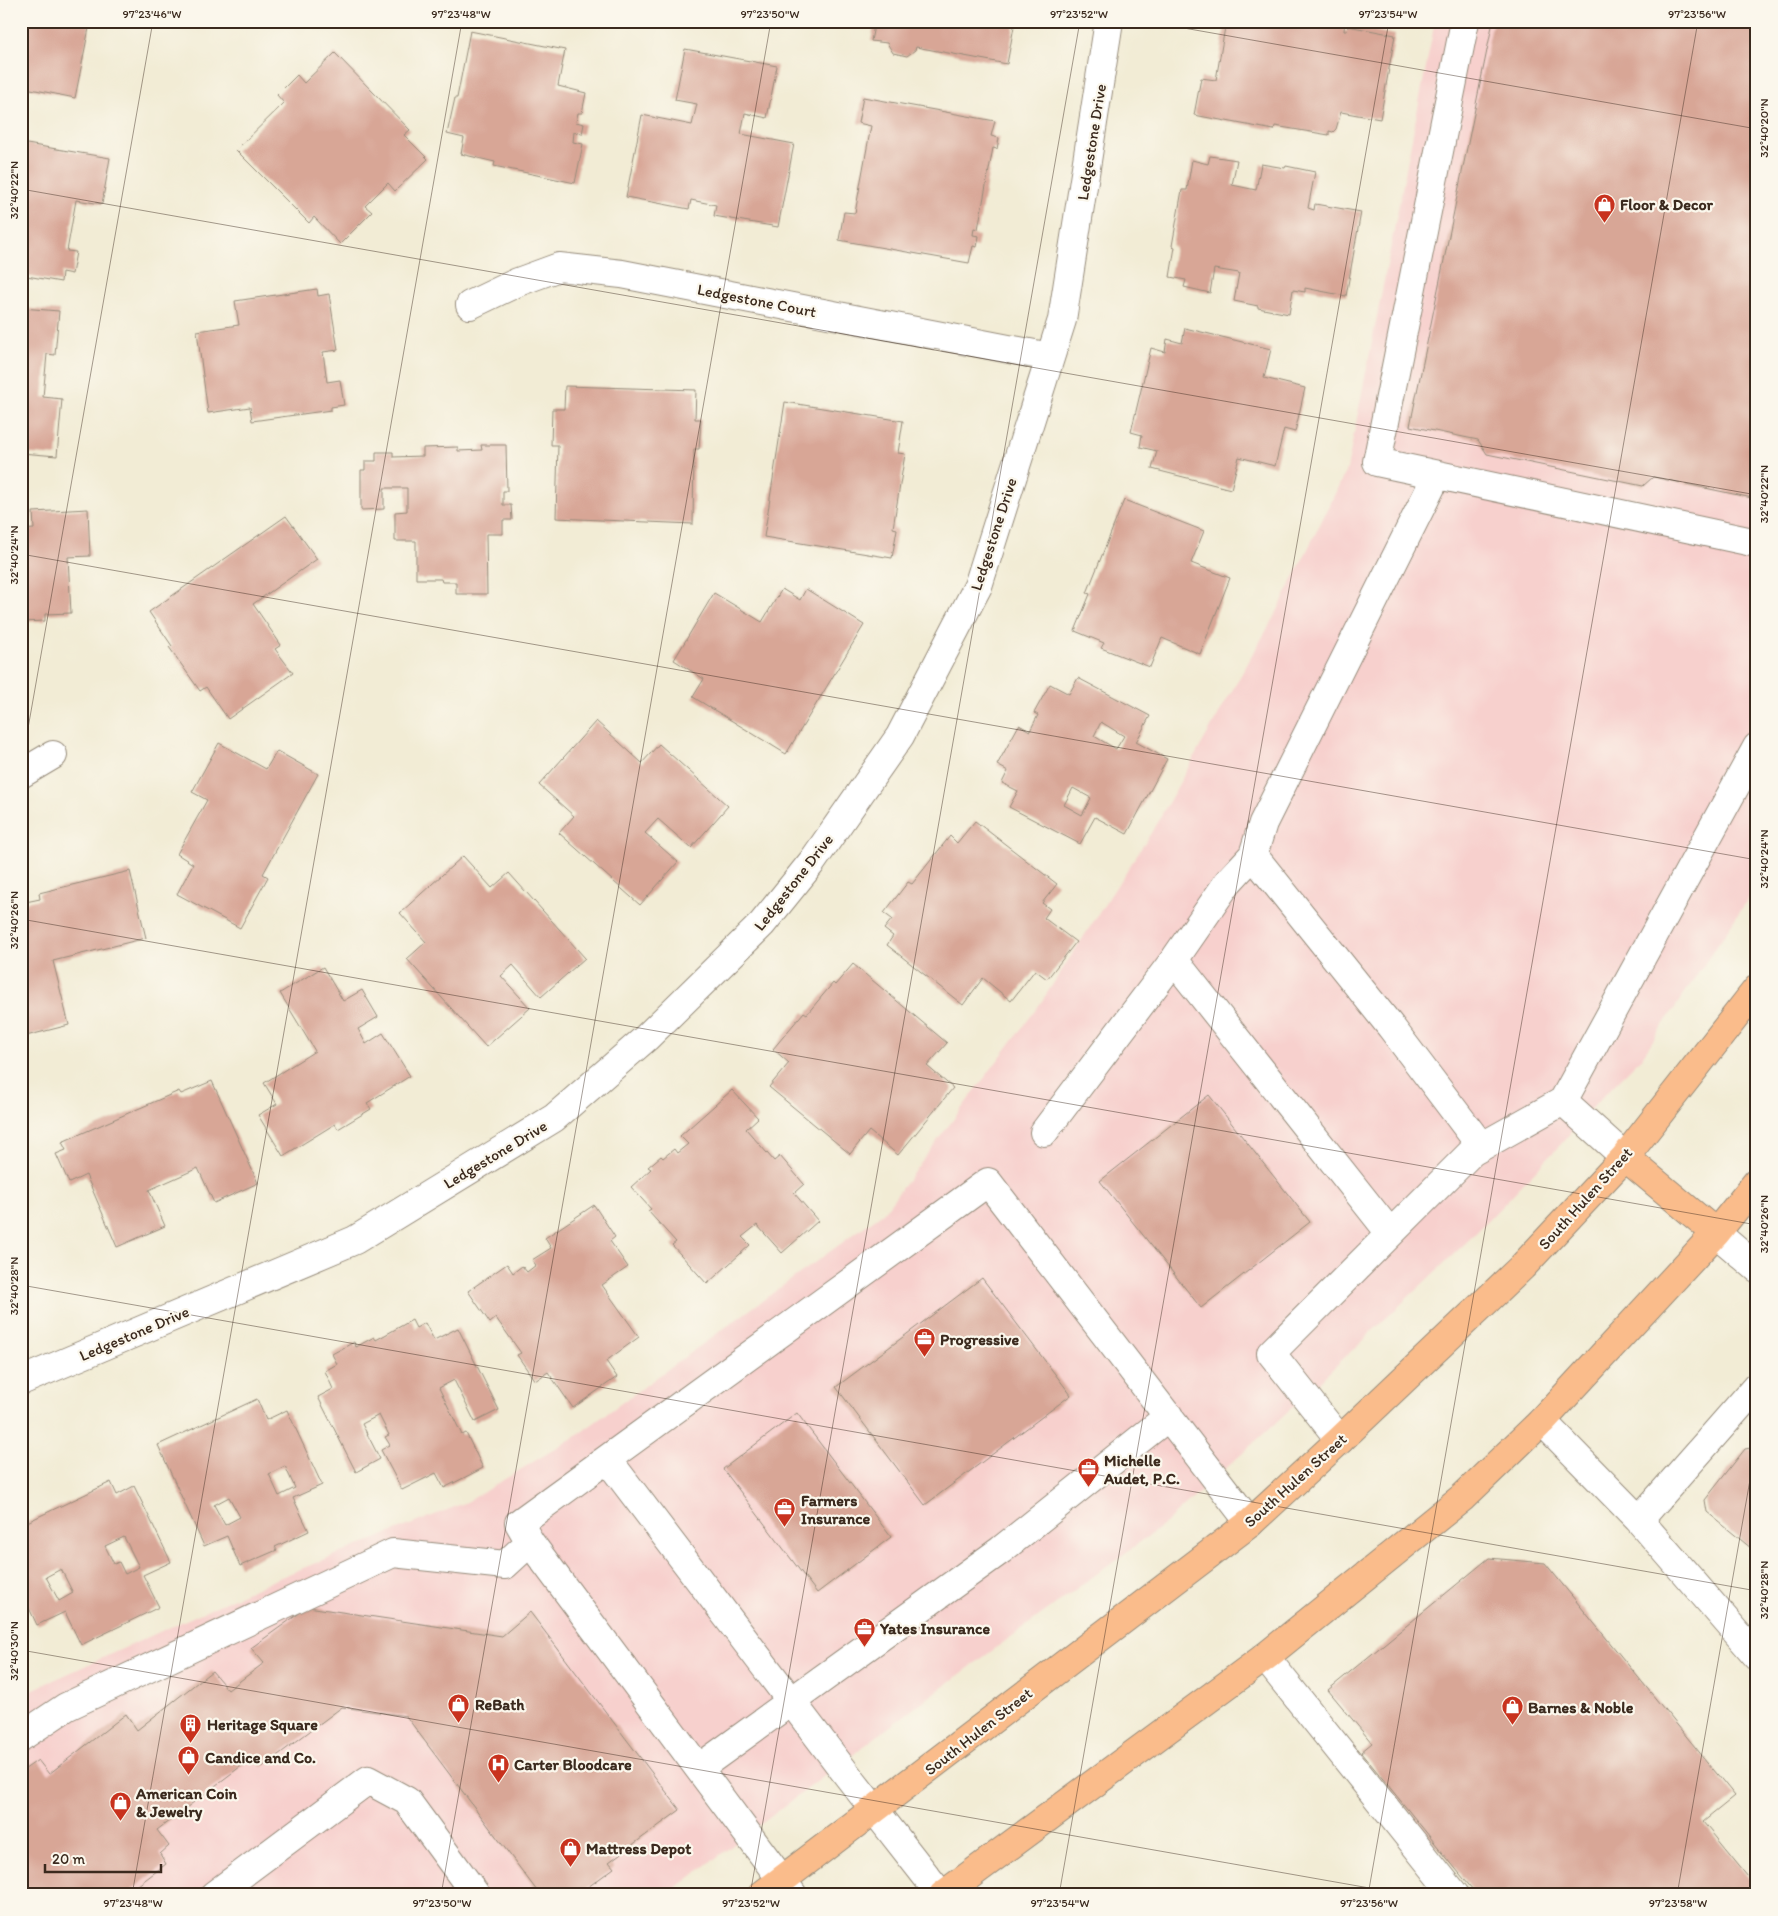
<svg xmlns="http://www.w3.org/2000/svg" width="1778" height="1916" viewBox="0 0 1778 1916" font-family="Itim,sans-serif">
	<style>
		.built { fill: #f7d0cd }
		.building { fill: #d8a696; fill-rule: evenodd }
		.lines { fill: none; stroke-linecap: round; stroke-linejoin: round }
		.minor-casing { stroke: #968b7a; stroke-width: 30 }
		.major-casing { stroke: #968b7a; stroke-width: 30 }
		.minor { stroke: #fff; stroke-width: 28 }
		.major { stroke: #fabc8b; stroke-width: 28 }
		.ticks { fill: none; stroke: #3b2a1e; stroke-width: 1; stroke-opacity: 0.45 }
		.labels { text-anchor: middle; stroke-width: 4.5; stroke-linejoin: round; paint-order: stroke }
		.street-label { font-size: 16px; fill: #3b2a1e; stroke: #fbf7ec }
		.poi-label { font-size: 16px; font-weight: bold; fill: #3b2a1e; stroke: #fbf7ec; text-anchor: start }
		.neatline { fill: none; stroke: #3b2a1e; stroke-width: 2 }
		.ticks-label { font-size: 12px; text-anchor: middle; fill: #3b2a1e }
	</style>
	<rect width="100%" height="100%" fill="#fbf7ec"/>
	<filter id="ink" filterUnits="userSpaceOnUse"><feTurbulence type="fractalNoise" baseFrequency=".02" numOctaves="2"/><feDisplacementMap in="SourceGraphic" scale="10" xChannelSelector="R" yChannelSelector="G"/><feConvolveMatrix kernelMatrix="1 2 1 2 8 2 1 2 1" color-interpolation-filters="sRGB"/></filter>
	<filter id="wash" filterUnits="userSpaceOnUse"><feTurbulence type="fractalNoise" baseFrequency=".0096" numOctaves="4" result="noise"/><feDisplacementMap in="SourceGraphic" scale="20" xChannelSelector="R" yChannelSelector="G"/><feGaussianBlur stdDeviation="1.12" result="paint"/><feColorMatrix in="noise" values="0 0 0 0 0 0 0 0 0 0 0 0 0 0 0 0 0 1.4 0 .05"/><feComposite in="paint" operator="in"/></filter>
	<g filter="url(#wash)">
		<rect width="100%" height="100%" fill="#f2ecd5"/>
		<path class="built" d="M 1435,21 L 1757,21 L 1757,886 L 1641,1058 L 1594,1105 L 1561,1144 L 1473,1236 L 1270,1428 L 1166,1523 L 921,1703 L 667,1895 L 21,1895 L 21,1695 L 276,1579 L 467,1502 L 576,1436 L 883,1213 L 1040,1004 L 1151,833 L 1278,610 L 1347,469 Z"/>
		<g id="blocks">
			<path class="building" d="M 21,21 L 109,21 L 108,26 L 90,23 L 75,98 L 21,87 Z
				M 875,21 L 1015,21 L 1007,64 L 916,47 L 915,50 L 907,56 L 893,53 L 887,43 L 871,41 Z
				M 1210,21 L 1345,21 L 1344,31 L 1347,31 L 1348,26 L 1395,35 L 1380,119 L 1341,112 L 1336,129 L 1333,132 L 1329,131 L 1329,135 L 1275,126 L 1274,130 L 1194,115 L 1201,78 L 1216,80 L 1225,27 L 1209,24 Z
				M 1493,21 L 1757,21 L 1757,499 L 1653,477 L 1643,486 L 1487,454 L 1478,440 L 1410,426 Z
				M 470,31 L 565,50 L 558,86 L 586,93 L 582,113 L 578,113 L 576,122 L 584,124 L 582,134 L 574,132 L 573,142 L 583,144 L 575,183 L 494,166 L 495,162 L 461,154 L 464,138 L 447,134 L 455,98 L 457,98 Z
				M 685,49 L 777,66 L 767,118 L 745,113 L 741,134 L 794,144 L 778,227 L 714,216 L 716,205 L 691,200 L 689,209 L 626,197 L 642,115 L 692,125 L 697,104 L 675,100 Z
				M 335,53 L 410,130 L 404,135 L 428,159 L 395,191 L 388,183 L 365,206 L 372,212 L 340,244 L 314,217 L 309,223 L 236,150 L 284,103 L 277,95 L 297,75 L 304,83 Z
				M 863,97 L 995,121 L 991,136 L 999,138 L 997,149 L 993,148 L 978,229 L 974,228 L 973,235 L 979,236 L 977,247 L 973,246 L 969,263 L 839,240 L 844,212 L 855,213 L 871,126 L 858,123 Z
				M 21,143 L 110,158 L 102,204 L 76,200 L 67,251 L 76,252 L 72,274 L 62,272 L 61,282 L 21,275 Z
				M 1210,156 L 1237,160 L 1232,185 L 1256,190 L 1261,164 L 1285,168 L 1286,166 L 1315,172 L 1308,208 L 1314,210 L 1315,204 L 1361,212 L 1346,296 L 1305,288 L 1305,292 L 1293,290 L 1289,314 L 1258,308 L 1258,306 L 1234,301 L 1239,273 L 1214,269 L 1210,293 L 1184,287 L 1186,280 L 1170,277 L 1175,247 L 1172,246 L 1182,190 L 1187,190 L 1192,160 L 1208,164 Z
				M 317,289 L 318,296 L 329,294 L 338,350 L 323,352 L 327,382 L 340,380 L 344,405 L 331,407 L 331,410 L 252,421 L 250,407 L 208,413 L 197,331 L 239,325 L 235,301 Z
				M 21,308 L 59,311 L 55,355 L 47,354 L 43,397 L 62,399 L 57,456 L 21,453 Z
				M 1185,328 L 1271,349 L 1264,378 L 1305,388 L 1295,432 L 1284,429 L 1275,466 L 1239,457 L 1231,489 L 1152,469 L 1157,451 L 1140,447 L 1142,435 L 1131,432 L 1151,348 L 1165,352 L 1167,339 L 1182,343 Z
				M 565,386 L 696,390 L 695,419 L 701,419 L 699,449 L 694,449 L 693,524 L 556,518 L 558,445 L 551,445 L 552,409 L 564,409 Z
				M 785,402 L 903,421 L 898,453 L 905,454 L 893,528 L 897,529 L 892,558 L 764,537 Z
				M 481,445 L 506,445 L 507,491 L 503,491 L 503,505 L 511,505 L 512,520 L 503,520 L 503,534 L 486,534 L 487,594 L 456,594 L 456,582 L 442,582 L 441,579 L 416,579 L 416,541 L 395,541 L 395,512 L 407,511 L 407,488 L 384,488 L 384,509 L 361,510 L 361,470 L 365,470 L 365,461 L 376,461 L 376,452 L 393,452 L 393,457 L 423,456 L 423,448 L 458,447 L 458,451 L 482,450 Z
				M 1124,500 L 1204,531 L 1191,563 L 1230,578 L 1200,654 L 1162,638 L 1150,667 L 1101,648 L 1104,643 L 1075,631 L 1090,594 L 1087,593 Z
				M 88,509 L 90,556 L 68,557 L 71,613 L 45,614 L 45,621 L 21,622 L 21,530 L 34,529 L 33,512 Z
				M 286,516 L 317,559 L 253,604 L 281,645 L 275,649 L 293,673 L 228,719 L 206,687 L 200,691 L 169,647 L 172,646 L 149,612 Z
				M 782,589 L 800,600 L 806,589 L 864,625 L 786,754 L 693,697 L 704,679 L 674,660 L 714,593 L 762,622 Z
				M 1078,678 L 1150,716 L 1136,742 L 1167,759 L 1127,834 L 1095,817 L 1080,844 L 1009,807 L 1018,791 L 1002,783 L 1008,771 L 997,765 L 1019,725 L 1030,731 L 1038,715 L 1034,713 L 1050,684 L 1069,694 ZM 1101,722 L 1124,736 L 1116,749 L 1094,736 ZM 1073,788 L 1091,798 L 1082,815 L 1064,805 Z
				M 596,721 L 642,763 L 659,744 L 728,806 L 691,848 L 658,819 L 645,833 L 678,862 L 640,905 L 559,833 L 574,816 L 539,785 Z
				M 219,743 L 266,769 L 277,751 L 318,774 L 263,874 L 268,877 L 240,928 L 177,894 L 193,864 L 177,854 L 207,800 L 192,792 Z
				M 975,821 L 1057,884 L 1042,903 L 1050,909 L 1044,918 L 1076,942 L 1047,979 L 1035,970 L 1011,1001 L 983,978 L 963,1005 L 887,945 L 893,936 L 884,929 L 892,919 L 884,913 L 908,882 L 912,884 L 950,836 L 957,843 Z
				M 463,856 L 492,888 L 509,873 L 585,958 L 541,997 L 513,965 L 501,976 L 530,1008 L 486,1047 L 407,959 L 426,942 L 400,913 Z
				M 130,871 L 146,938 L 53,961 L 69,1025 L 22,1037 L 21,903 L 40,899 L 39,893 Z
				M 853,964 L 947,1043 L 927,1066 L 953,1088 L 898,1155 L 869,1131 L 850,1154 L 769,1087 L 789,1063 L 773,1049 L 804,1012 L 807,1014 L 833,983 L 835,985 Z
				M 323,967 L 343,1001 L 362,990 L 378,1017 L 358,1029 L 366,1044 L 383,1033 L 410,1076 L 367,1103 L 371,1109 L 338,1129 L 335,1124 L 283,1156 L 258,1115 L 277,1104 L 264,1083 L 315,1051 L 280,993 Z
				M 212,1081 L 258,1183 L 214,1203 L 198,1168 L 149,1190 L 165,1226 L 117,1247 L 86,1175 L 69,1183 L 56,1154 L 66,1150 L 62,1142 L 179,1091 L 181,1094 Z
				M 732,1090 L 758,1118 L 746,1129 L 774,1161 L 780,1156 L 804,1184 L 794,1193 L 818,1221 L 782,1253 L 757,1225 L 742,1237 L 750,1245 L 707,1284 L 672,1245 L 676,1242 L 648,1211 L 651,1209 L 631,1187 L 651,1169 L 648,1167 L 661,1156 L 663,1158 L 674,1149 L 677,1153 L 688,1144 L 680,1136 Z
				M 1209,1095 L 1310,1222 L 1201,1308 L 1100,1181 Z
				M 594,1205 L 615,1237 L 610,1241 L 628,1267 L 602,1285 L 639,1337 L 606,1361 L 617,1377 L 573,1408 L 548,1372 L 535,1381 L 517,1355 L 521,1353 L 496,1318 L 490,1323 L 468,1291 L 507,1264 L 513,1273 L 522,1266 L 527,1272 L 536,1265 L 532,1260 L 551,1248 L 545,1238 Z
				M 982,1278 L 1071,1395 L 925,1505 L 836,1387 Z
				M 412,1320 L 416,1328 L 425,1323 L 434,1340 L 458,1328 L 499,1410 L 475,1422 L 454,1380 L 439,1388 L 462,1435 L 466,1433 L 483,1468 L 444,1488 L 436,1473 L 402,1490 L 381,1450 L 390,1445 L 385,1437 L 389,1435 L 379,1415 L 362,1424 L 380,1459 L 356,1472 L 318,1397 L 333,1389 L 325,1371 L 337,1364 L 332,1354 L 354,1342 L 356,1347 L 374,1337 L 376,1340 Z
				M 257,1399 L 266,1420 L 287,1410 L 322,1485 L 293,1498 L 309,1531 L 275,1547 L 277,1550 L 240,1566 L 227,1536 L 204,1546 L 158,1445 ZM 285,1466 L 295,1488 L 279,1496 L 269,1474 ZM 229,1497 L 240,1517 L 225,1525 L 214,1505 Z
				M 797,1413 L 891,1537 L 817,1593 L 723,1469 Z
				M 1757,1447 L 1757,1553 L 1707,1512 L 1705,1500 L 1745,1449 Z
				M 111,1482 L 117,1495 L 134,1486 L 171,1562 L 143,1575 L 159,1607 L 81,1645 L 65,1612 L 37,1625 L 21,1591 L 21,1525 ZM 124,1537 L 139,1567 L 125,1574 L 119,1562 L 114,1564 L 105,1546 ZM 61,1569 L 73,1593 L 59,1601 L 46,1577 Z
				M 1489,1558 L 1545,1563 L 1735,1796 L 1703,1822 L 1757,1888 L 1757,1895 L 1511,1895 L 1508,1890 L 1503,1895 L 1477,1895 L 1361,1752 L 1372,1743 L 1328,1690 Z
				M 308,1607 L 502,1636 L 530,1612 L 680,1810 L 609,1862 L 614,1868 L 577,1895 L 568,1895 L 562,1887 L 552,1895 L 540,1895 L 406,1716 L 342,1707 L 262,1767 L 253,1757 L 157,1830 L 169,1846 L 160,1854 L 166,1864 L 125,1895 L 21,1895 L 21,1772 L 38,1760 L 49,1774 L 126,1714 L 137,1730 L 212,1671 L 228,1690 L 264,1663 L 251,1648 Z"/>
		</g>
	</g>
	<g filter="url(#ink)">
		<use href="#blocks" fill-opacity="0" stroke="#968b7a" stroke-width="1"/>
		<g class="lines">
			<defs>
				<path id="minor" d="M 1465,21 L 1377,462 L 1757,543
					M 470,305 L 518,282 L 559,267 L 622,274 L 1050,357
					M 1437,475 L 1263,823 L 1253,855 L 1391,1027 L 1481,1146
					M 21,774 L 53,755
					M 1174,960 L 1228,882 L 1253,855
					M 1563,1101 L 1625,1157
					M 1044,1132 L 1174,960 L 1390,1233
					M 1716,1233 L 1757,1268
					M 21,1381 L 355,1240 L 554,1118 L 646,1038 L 762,924 L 812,862 L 900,736 L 978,586 L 1062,320 L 1109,21
					M 1542,1421 L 1639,1520 L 1757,1656
					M 1340,1440 L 1271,1353 L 1472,1152 L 1563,1101 L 1757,747
					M 608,1460 L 848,1776 L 941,1895
					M 1639,1520 L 1757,1386
					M 1265,1657 L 1455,1895
					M 21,1737 L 66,1707 L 393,1553 L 505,1565 L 530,1542
					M 699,1768 L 1001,1550 L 1169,1416
					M 214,1895 L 368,1780 L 407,1801 L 476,1895
					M 793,1895 L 530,1542 L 519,1523 L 988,1182 L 1250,1523"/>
				<path id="major" d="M 1625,1157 L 1716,1233
					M 762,1895 L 1250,1523 L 1340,1440 L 1522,1267 L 1625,1157 L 1757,989
					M 943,1895 L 1265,1657 L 1463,1497 L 1542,1421 L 1716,1233 L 1757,1182"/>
			</defs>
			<use href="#minor" class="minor-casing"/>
			<use href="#major" class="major-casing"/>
			<use href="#minor" class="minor"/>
			<use href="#major" class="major"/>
		</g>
	</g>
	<path class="ticks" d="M 1144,21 L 1757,129M 21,189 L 1757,495M 21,554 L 1757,860M 21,768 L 153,21M 21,919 L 1757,1225M 21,1285 L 1757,1591M 21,1650 L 1409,1895M 132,1895 L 462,21M 441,1895 L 771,21M 750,1895 L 1080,21M 1059,1895 L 1389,21M 1368,1895 L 1698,21M 1677,1895 L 1757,1440"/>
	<defs>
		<symbol id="shop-pin" viewBox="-11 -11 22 30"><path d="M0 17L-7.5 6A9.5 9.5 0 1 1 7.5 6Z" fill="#c8321e" stroke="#fbf7ec"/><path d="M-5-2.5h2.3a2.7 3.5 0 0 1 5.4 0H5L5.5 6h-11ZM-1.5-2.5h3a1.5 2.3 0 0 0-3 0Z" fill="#fff"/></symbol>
		<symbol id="office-pin" viewBox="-11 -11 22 30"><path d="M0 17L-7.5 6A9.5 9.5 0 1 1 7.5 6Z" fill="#c8321e" stroke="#fbf7ec"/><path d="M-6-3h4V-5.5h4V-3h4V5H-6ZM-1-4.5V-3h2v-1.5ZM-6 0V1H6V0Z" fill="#fff"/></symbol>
		<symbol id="building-pin" viewBox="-11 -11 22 30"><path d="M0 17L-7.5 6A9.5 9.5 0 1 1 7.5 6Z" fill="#c8321e" stroke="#fbf7ec"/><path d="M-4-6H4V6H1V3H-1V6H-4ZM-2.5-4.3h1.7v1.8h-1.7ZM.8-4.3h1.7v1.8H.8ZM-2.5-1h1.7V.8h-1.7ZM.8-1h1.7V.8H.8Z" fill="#fff"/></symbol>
		<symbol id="hospital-pin" viewBox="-11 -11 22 30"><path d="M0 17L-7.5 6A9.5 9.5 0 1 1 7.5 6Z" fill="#c8321e" stroke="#fbf7ec"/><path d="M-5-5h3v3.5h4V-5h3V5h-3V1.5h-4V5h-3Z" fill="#fff"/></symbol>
	</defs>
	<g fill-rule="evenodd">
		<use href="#shop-pin" x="1592" y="192" width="25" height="34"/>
		<use href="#office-pin" x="912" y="1326" width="25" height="34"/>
		<use href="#office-pin" x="1076" y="1456" width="25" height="34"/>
		<use href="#office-pin" x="772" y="1496" width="25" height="34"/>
		<use href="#office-pin" x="852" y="1616" width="25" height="34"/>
		<use href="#shop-pin" x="446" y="1692" width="25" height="34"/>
		<use href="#shop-pin" x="1500" y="1694" width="25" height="34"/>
		<use href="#building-pin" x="178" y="1712" width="25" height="34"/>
		<use href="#shop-pin" x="176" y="1744" width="25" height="34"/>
		<use href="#hospital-pin" x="486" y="1752" width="25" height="34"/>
		<use href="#shop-pin" x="108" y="1790" width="25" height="34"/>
		<use href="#shop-pin" x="558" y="1836" width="25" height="34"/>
	</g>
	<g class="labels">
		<g class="street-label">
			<text transform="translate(1091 142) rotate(-81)" y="6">Ledgestone Drive</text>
			<text transform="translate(757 300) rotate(11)" y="6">Ledgestone Court</text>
			<text transform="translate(993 534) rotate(-72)" y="6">Ledgestone Drive</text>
			<text transform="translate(793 882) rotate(-52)" y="6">Ledgestone Drive</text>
			<text transform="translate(495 1154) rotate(-31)" y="6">Ledgestone Drive</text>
			<text transform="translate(1585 1198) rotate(-48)" y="6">South Hulen Street</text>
			<text transform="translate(134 1333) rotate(-23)" y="6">Ledgestone Drive</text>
			<text transform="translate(1295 1480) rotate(-42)" y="6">South Hulen Street</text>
			<text transform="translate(978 1731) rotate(-38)" y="6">South Hulen Street</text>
		</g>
		<g class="poi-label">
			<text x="1620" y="210">Floor &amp; Decor</text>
			<text x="940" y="1345">Progressive</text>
			<text x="1104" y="1466">Michelle<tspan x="1104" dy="18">Audet, P.C.</tspan></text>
			<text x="801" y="1506">Farmers<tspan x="801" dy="18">Insurance</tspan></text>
			<text x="880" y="1634">Yates Insurance</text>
			<text x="475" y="1710">ReBath</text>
			<text x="1528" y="1713">Barnes &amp; Noble</text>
			<text x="207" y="1730">Heritage Square</text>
			<text x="205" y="1763">Candice and Co.</text>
			<text x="514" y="1770">Carter Bloodcare</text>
			<text x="136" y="1799">American Coin<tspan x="136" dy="18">&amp; Jewelry</tspan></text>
			<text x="586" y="1854">Mattress Depot</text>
		</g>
	</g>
	<rect width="1778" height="1916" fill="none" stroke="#fbf7ec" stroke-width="55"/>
	<path d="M45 1864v8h116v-8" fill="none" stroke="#3b2a1e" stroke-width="2.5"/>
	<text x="52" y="1864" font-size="15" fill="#3b2a1e" stroke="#fbf7ec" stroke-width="4" paint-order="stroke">20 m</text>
	<rect x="28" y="28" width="1722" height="1860" class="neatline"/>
	<g class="ticks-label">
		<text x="152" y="18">97°23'46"W</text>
		<text x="461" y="18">97°23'48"W</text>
		<text x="770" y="18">97°23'50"W</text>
		<text x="1079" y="18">97°23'52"W</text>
		<text x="1388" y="18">97°23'54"W</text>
		<text x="1697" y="18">97°23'56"W</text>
		<text transform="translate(1764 128) rotate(-90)" y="4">32°40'20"N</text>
		<text transform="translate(14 190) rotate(-90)" y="4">32°40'22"N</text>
		<text transform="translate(1764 494) rotate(-90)" y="4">32°40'22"N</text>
		<text transform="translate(14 555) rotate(-90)" y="4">32°40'24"N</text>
		<text transform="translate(1764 859) rotate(-90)" y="4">32°40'24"N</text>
		<text transform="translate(14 920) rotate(-90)" y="4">32°40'26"N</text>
		<text transform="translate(1764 1224) rotate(-90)" y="4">32°40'26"N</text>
		<text transform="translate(14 1286) rotate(-90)" y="4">32°40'28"N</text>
		<text transform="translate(1764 1590) rotate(-90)" y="4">32°40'28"N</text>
		<text transform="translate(14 1651) rotate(-90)" y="4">32°40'30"N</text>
		<text x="133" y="1907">97°23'48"W</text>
		<text x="442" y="1907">97°23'50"W</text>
		<text x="751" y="1907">97°23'52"W</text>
		<text x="1060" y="1907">97°23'54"W</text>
		<text x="1369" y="1907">97°23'56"W</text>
		<text x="1678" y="1907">97°23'58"W</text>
	</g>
</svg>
